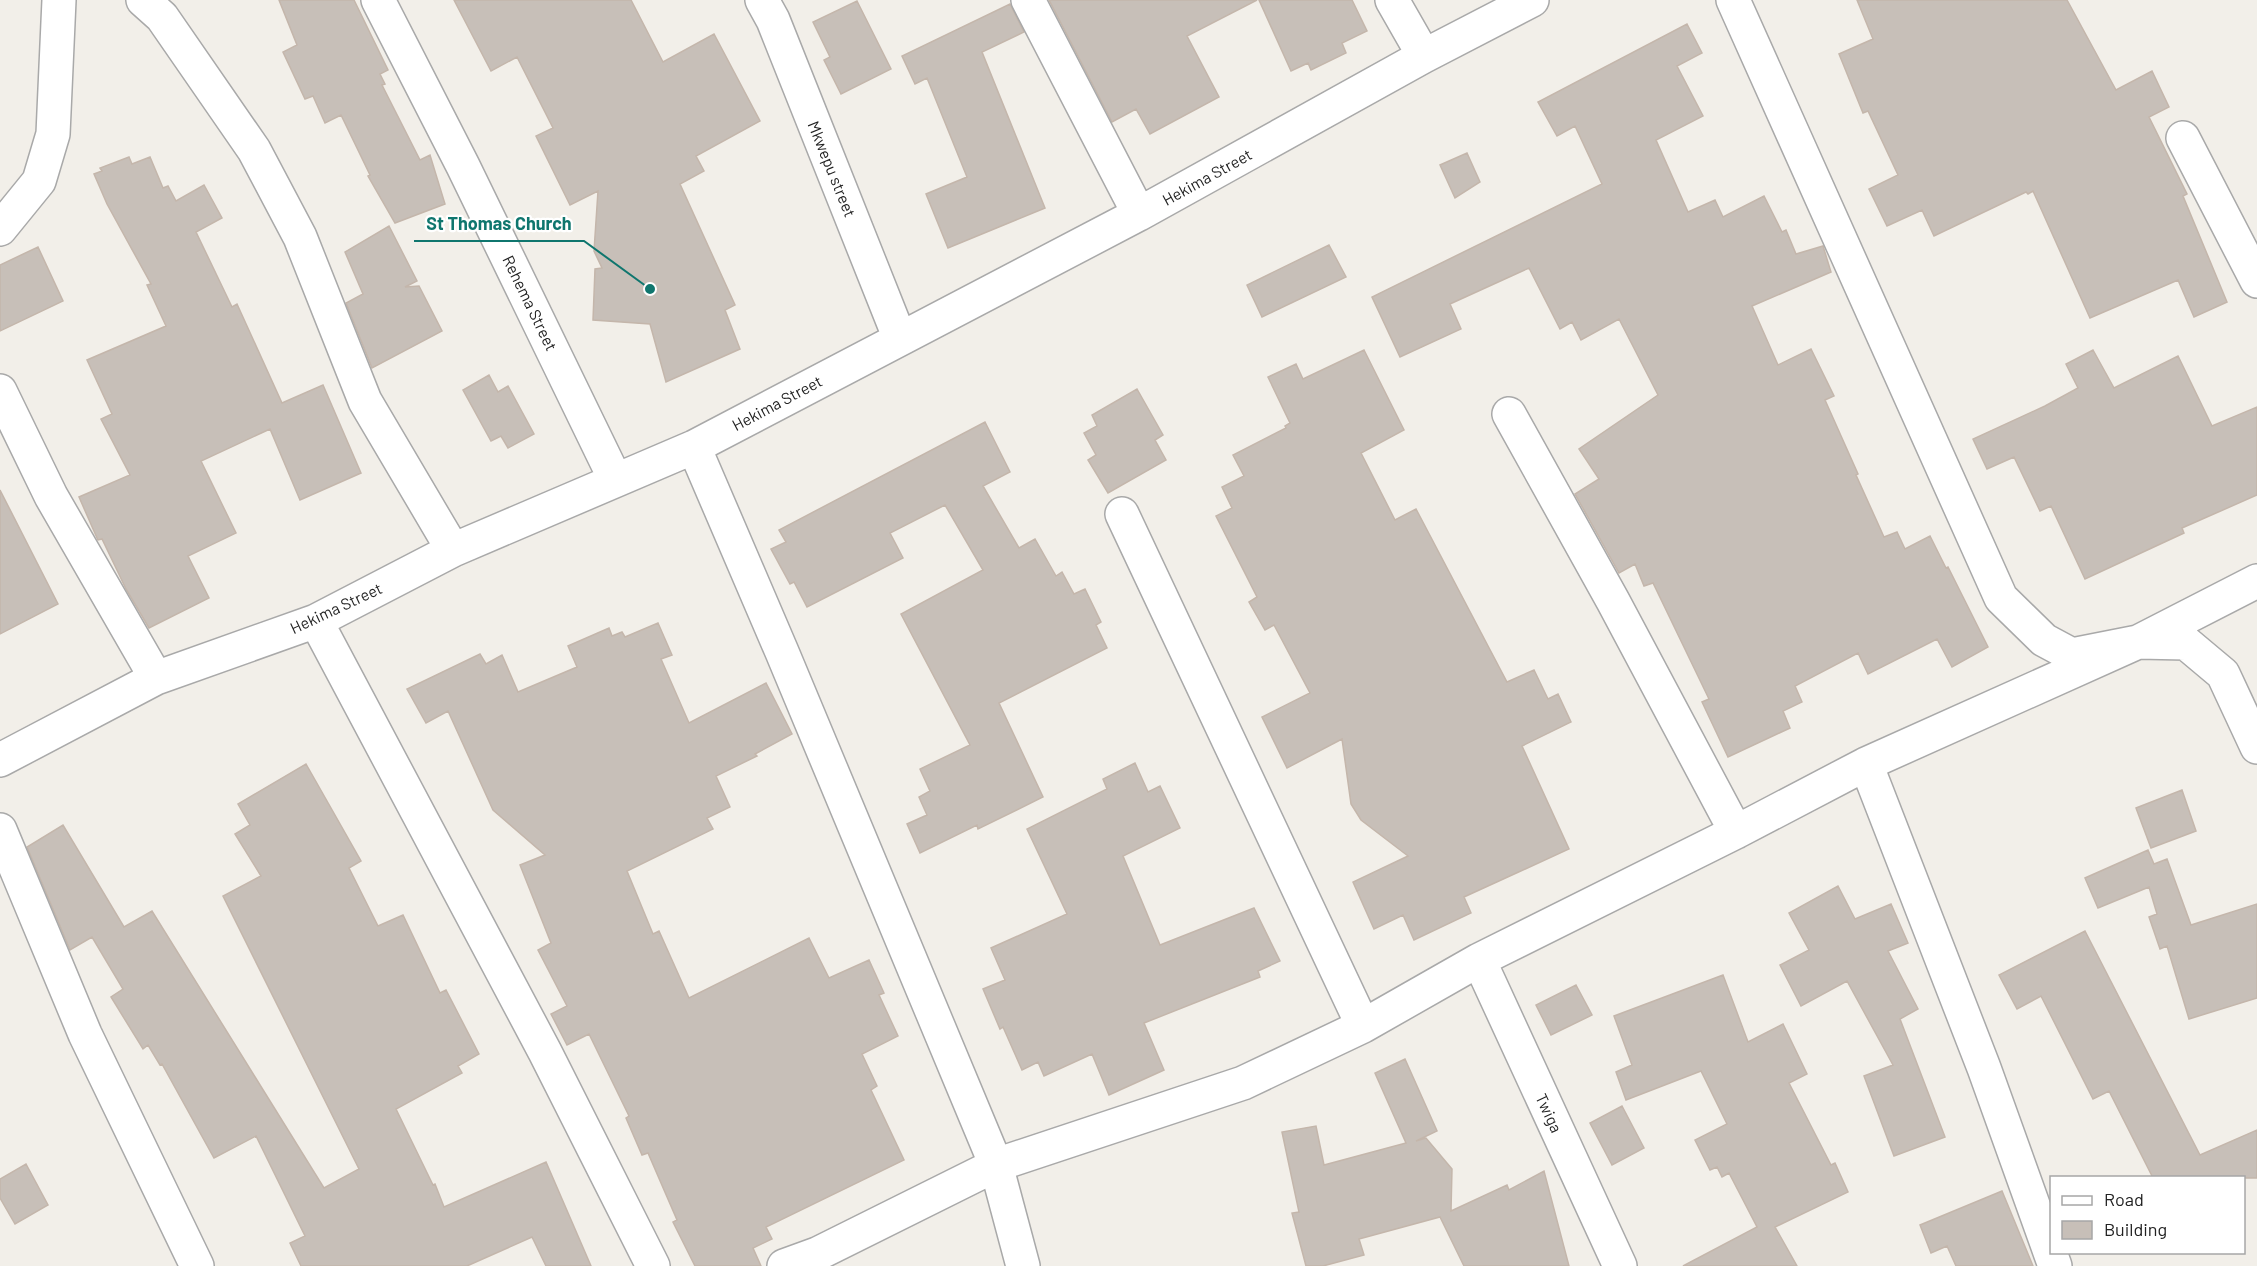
<svg xmlns="http://www.w3.org/2000/svg" width="2257" height="1266" viewBox="0 0 2257 1266" font-family="Barlow,sans-serif">
	<style>
		.building { fill: #c7bfb8; stroke: #c4b6ab; stroke-width: 1.5 }
		.lines { fill: none; stroke-linecap: round; stroke-linejoin: round }
		.street-casing { stroke: #a9a9a9; stroke-width: 36 }
		.street { stroke: #fff; stroke-width: 33 }
		.labels { text-anchor: middle; stroke-width: 4.5; stroke-linejoin: round; paint-order: stroke }
		.street-label { font-size: 16px; fill: #222; stroke: #fff }
		.leader { fill: none; stroke: #0f766e; stroke-width: 2 }
		.callout-dot { fill: #0f766e; stroke: #fff; stroke-width: 2 }
		.callout-label { font-size: 18px; text-anchor: middle; font-weight: bold; fill: #0f766e; stroke: #fff; stroke-width: 4.5; stroke-linejoin: round; paint-order: stroke }
	</style>
	<rect width="100%" height="100%" fill="#f2efe9"/>
	<path class="building" d="M 279,0 L 354,0 L 388,70 L 380,74 L 385,84 L 382,85 L 420,160 L 430,155 L 445,204 L 395,223 L 368,176 L 370,175 L 341,115 L 325,123 L 313,96 L 305,99 L 283,52 L 297,45 Z
		M 454,0 L 631,0 L 663,62 L 714,34 L 760,121 L 696,156 L 704,171 L 680,184 L 735,305 L 725,310 L 740,349 L 666,382 L 650,324 L 593,320 L 595,269 L 602,268 L 594,251 L 598,191 L 570,205 L 536,136 L 553,128 L 517,57 L 491,71 Z
		M 1049,0 L 1257,0 L 1187,36 L 1219,97 L 1150,134 L 1136,109 L 1112,122 Z
		M 1259,0 L 1352,0 L 1367,31 L 1342,43 L 1346,53 L 1311,70 L 1308,63 L 1291,71 Z
		M 1857,0 L 2067,0 L 2116,90 L 2152,71 L 2169,107 L 2149,117 L 2187,194 L 2183,196 L 2227,302 L 2194,317 L 2178,280 L 2090,318 L 2033,191 L 2028,194 L 2026,192 L 1934,236 L 1922,210 L 1887,226 L 1869,189 L 1898,175 L 1868,111 L 1863,113 L 1839,54 L 1873,39 Z
		M 857,1 L 891,69 L 841,94 L 824,60 L 830,57 L 813,22 Z
		M 1010,4 L 1024,32 L 982,52 L 1045,208 L 948,248 L 926,194 L 967,177 L 927,78 L 915,84 L 902,56 Z
		M 1687,24 L 1702,53 L 1677,66 L 1703,116 L 1656,140 L 1688,212 L 1715,200 L 1723,217 L 1764,196 L 1782,232 L 1786,230 L 1796,254 L 1823,246 L 1831,272 L 1752,306 L 1778,365 L 1811,349 L 1834,396 L 1825,400 L 1858,474 L 1856,475 L 1884,537 L 1897,532 L 1905,549 L 1930,536 L 1946,568 L 1948,567 L 1988,647 L 1952,667 L 1937,639 L 1868,674 L 1858,653 L 1795,686 L 1802,702 L 1783,711 L 1790,728 L 1728,757 L 1702,702 L 1709,699 L 1653,583 L 1644,586 L 1635,564 L 1619,573 L 1575,494 L 1599,479 L 1579,449 L 1658,395 L 1619,319 L 1581,340 L 1572,322 L 1560,329 L 1529,268 L 1450,304 L 1461,329 L 1400,357 L 1372,297 L 1602,184 L 1575,126 L 1557,136 L 1538,102 Z
		M 1467,153 L 1480,182 L 1455,198 L 1440,165 Z
		M 129,157 L 132,164 L 150,157 L 163,188 L 168,186 L 176,201 L 204,185 L 222,218 L 196,232 L 232,307 L 237,304 L 282,403 L 323,385 L 361,473 L 300,500 L 270,429 L 201,461 L 236,533 L 188,556 L 209,598 L 149,628 L 126,589 L 102,539 L 98,540 L 97,538 L 79,497 L 130,475 L 101,419 L 112,414 L 87,360 L 166,326 L 147,285 L 151,284 L 107,204 L 94,174 L 102,171 L 100,168 Z
		M 389,226 L 417,281 L 405,287 L 419,286 L 442,331 L 372,368 L 346,303 L 363,294 L 345,252 Z
		M 1329,245 L 1346,277 L 1262,317 L 1247,285 Z
		M 38,247 L 63,301 L 0,331 L 0,265 Z
		M 1364,350 L 1404,430 L 1361,453 L 1395,520 L 1416,509 L 1507,682 L 1534,670 L 1548,699 L 1558,694 L 1571,722 L 1522,746 L 1569,849 L 1464,897 L 1471,913 L 1414,940 L 1403,915 L 1374,929 L 1353,882 L 1408,856 L 1361,820 L 1351,804 L 1342,739 L 1287,768 L 1262,717 L 1310,693 L 1274,625 L 1265,630 L 1249,602 L 1257,597 L 1216,516 L 1232,508 L 1222,487 L 1244,476 L 1233,455 L 1286,428 L 1285,426 L 1290,423 L 1268,377 L 1296,364 L 1303,379 Z
		M 2093,350 L 2114,388 L 2178,356 L 2212,426 L 2257,407 L 2257,495 L 2182,528 L 2184,533 L 2085,579 L 2051,506 L 2040,511 L 2014,457 L 1987,469 L 1973,439 L 2045,406 L 2078,388 L 2066,364 Z
		M 489,375 L 498,392 L 508,386 L 534,434 L 508,448 L 501,436 L 491,441 L 463,390 Z
		M 1137,389 L 1163,435 L 1155,440 L 1166,460 L 1108,493 L 1088,460 L 1096,455 L 1084,433 L 1097,426 L 1092,415 Z
		M 985,422 L 1010,472 L 983,486 L 1019,548 L 1035,539 L 1056,576 L 1062,572 L 1074,594 L 1085,589 L 1101,622 L 1096,625 L 1107,648 L 999,703 L 1043,797 L 978,829 L 977,825 L 920,853 L 907,824 L 927,815 L 919,797 L 930,791 L 920,769 L 970,745 L 901,614 L 983,570 L 945,505 L 890,533 L 903,558 L 807,607 L 794,582 L 790,584 L 771,549 L 786,542 L 779,530 Z
		M 0,490 L 58,604 L 0,634 Z
		M 658,623 L 672,655 L 661,659 L 689,723 L 766,683 L 792,734 L 755,754 L 757,756 L 716,776 L 730,807 L 707,818 L 713,829 L 627,871 L 653,934 L 659,931 L 689,998 L 809,938 L 829,978 L 869,960 L 884,993 L 879,995 L 898,1036 L 862,1054 L 877,1086 L 871,1090 L 904,1160 L 766,1227 L 772,1239 L 753,1248 L 761,1266 L 695,1266 L 673,1222 L 677,1220 L 648,1153 L 642,1155 L 626,1118 L 629,1116 L 589,1034 L 567,1045 L 551,1014 L 567,1006 L 538,950 L 551,943 L 520,865 L 545,855 L 493,810 L 448,711 L 426,723 L 407,689 L 480,654 L 486,664 L 502,655 L 518,692 L 577,667 L 568,646 L 609,628 L 612,636 L 622,632 L 625,637 Z
		M 1135,763 L 1148,792 L 1160,786 L 1180,828 L 1123,856 L 1160,945 L 1254,908 L 1280,961 L 1258,971 L 1260,977 L 1144,1023 L 1164,1070 L 1109,1095 L 1092,1054 L 1044,1076 L 1038,1062 L 1022,1070 L 1003,1027 L 1000,1029 L 983,989 L 1005,980 L 991,948 L 1067,914 L 1027,829 L 1107,789 L 1103,779 Z
		M 306,764 L 361,861 L 349,868 L 378,926 L 403,915 L 440,993 L 446,990 L 479,1054 L 458,1066 L 462,1073 L 396,1109 L 433,1185 L 435,1184 L 444,1207 L 546,1162 L 591,1266 L 546,1266 L 532,1237 L 467,1266 L 301,1266 L 290,1243 L 305,1236 L 256,1136 L 214,1158 L 162,1064 L 160,1065 L 148,1045 L 143,1049 L 111,997 L 123,989 L 92,937 L 70,950 L 27,847 L 63,825 L 124,927 L 152,911 L 324,1188 L 359,1169 L 223,896 L 261,876 L 235,834 L 250,825 L 238,804 Z
		M 2182,790 L 2196,831 L 2151,848 L 2136,808 Z
		M 2148,850 L 2154,864 L 2167,859 L 2191,925 L 2257,904 L 2257,998 L 2189,1019 L 2167,946 L 2160,949 L 2149,917 L 2157,914 L 2149,887 L 2098,908 L 2085,878 Z
		M 1838,886 L 1855,919 L 1891,904 L 1908,943 L 1888,951 L 1918,1009 L 1900,1019 L 1945,1137 L 1894,1156 L 1864,1076 L 1893,1065 L 1847,981 L 1801,1006 L 1780,965 L 1809,950 L 1789,913 Z
		M 2085,931 L 2200,1155 L 2257,1130 L 2257,1178 L 2148,1178 L 2152,1176 L 2109,1091 L 2093,1099 L 2041,996 L 2017,1009 L 1999,975 Z
		M 1723,975 L 1748,1042 L 1783,1024 L 1807,1074 L 1789,1083 L 1831,1165 L 1835,1163 L 1848,1192 L 1775,1227 L 1797,1266 L 1683,1266 L 1757,1227 L 1729,1173 L 1722,1177 L 1717,1167 L 1710,1170 L 1695,1140 L 1727,1124 L 1701,1071 L 1626,1100 L 1616,1072 L 1632,1065 L 1614,1016 Z
		M 1576,985 L 1592,1015 L 1551,1035 L 1536,1005 Z
		M 1405,1059 L 1437,1131 L 1416,1141 L 1426,1138 L 1452,1169 L 1451,1211 L 1507,1185 L 1509,1190 L 1544,1171 L 1569,1266 L 1464,1266 L 1440,1217 L 1359,1239 L 1364,1255 L 1323,1266 L 1306,1266 L 1292,1213 L 1299,1212 L 1282,1132 L 1316,1126 L 1324,1165 L 1406,1143 L 1375,1073 Z
		M 1622,1106 L 1644,1148 L 1612,1165 L 1590,1123 Z
		M 26,1164 L 48,1205 L 15,1224 L 0,1198 L 0,1179 Z
		M 2002,1191 L 2033,1266 L 1956,1266 L 1947,1246 L 1931,1253 L 1920,1225 Z"/>
	<g class="lines">
		<defs>
			<path id="street" d="M 143,0 L 162,17 L 254,150 L 300,237 L 365,401 L 453,550
				M 378,0 L 463,166 L 615,479
				M 762,0 L 773,20 L 900,339
				M 1028,0 L 1139,214
				M 1392,0 L 1424,56
				M 1733,0 L 2001,598 L 2044,640 L 2072,655 L 2138,642 L 2186,643 L 2223,674 L 2257,747
				M 2183,138 L 2257,281
				M 0,229 L 39,181 L 53,134 L 59,0
				M 0,391 L 51,496 L 156,678
				M 1509,414 L 1613,601 L 1736,832
				M 694,447 L 782,652 L 996,1165 L 1023,1266
				M 1122,514 L 1363,1026
				M 316,621 L 545,1052 L 653,1266
				M 0,760 L 156,678 L 316,621 L 453,550 L 694,447 L 1139,214 L 1424,56 L 1532,0
				M 1866,764 L 1984,1068 L 2055,1266
				M 0,830 L 85,1034 L 197,1266
				M 1479,960 L 1620,1266
				M 784,1266 L 817,1254 L 996,1165 L 1243,1083 L 1363,1026 L 1479,960 L 1736,832 L 1866,764 L 2138,642 L 2257,581"/>
		</defs>
		<use href="#street" class="street-casing"/>
		<use href="#street" class="street"/>
	</g>
	<g class="labels">
		<g class="street-label">
			<text transform="translate(832 169) rotate(68)" y="6">Mkwepu street</text>
			<text transform="translate(1207 177) rotate(-29)" y="6">Hekima Street</text>
			<text transform="translate(530 303) rotate(64)" y="6">Rehema Street</text>
			<text transform="translate(777 403) rotate(-28)" y="6">Hekima Street</text>
			<text transform="translate(336 608) rotate(-25)" y="6">Hekima Street</text>
			<text transform="translate(1549 1113) rotate(65)" y="6">Twiga</text>
		</g>
	</g>
	<path class="leader" d="M650 289L584 241H414"/>
	<circle class="callout-dot" cx="650" cy="289" r="6"/>
	<g class="callout-label">
		<text x="499" y="230">St Thomas Church</text>
	</g>
	<rect x="2050" y="1176" width="195" height="78" fill="#ffffff" stroke="#a7a7a7" stroke-width="1.5"/>
	<rect x="2062" y="1196" width="30" height="9" fill="#ffffff" stroke="#a7a7a7" stroke-width="1.5"/>
	<text x="2104" y="1206" font-size="18" fill="#222222">Road</text>
	<rect x="2062" y="1221" width="30" height="18" fill="#c7bfb8" stroke="#a7a7a7" stroke-width="1.5"/>
	<text x="2104" y="1236" font-size="18" fill="#222222">Building</text>
</svg>
